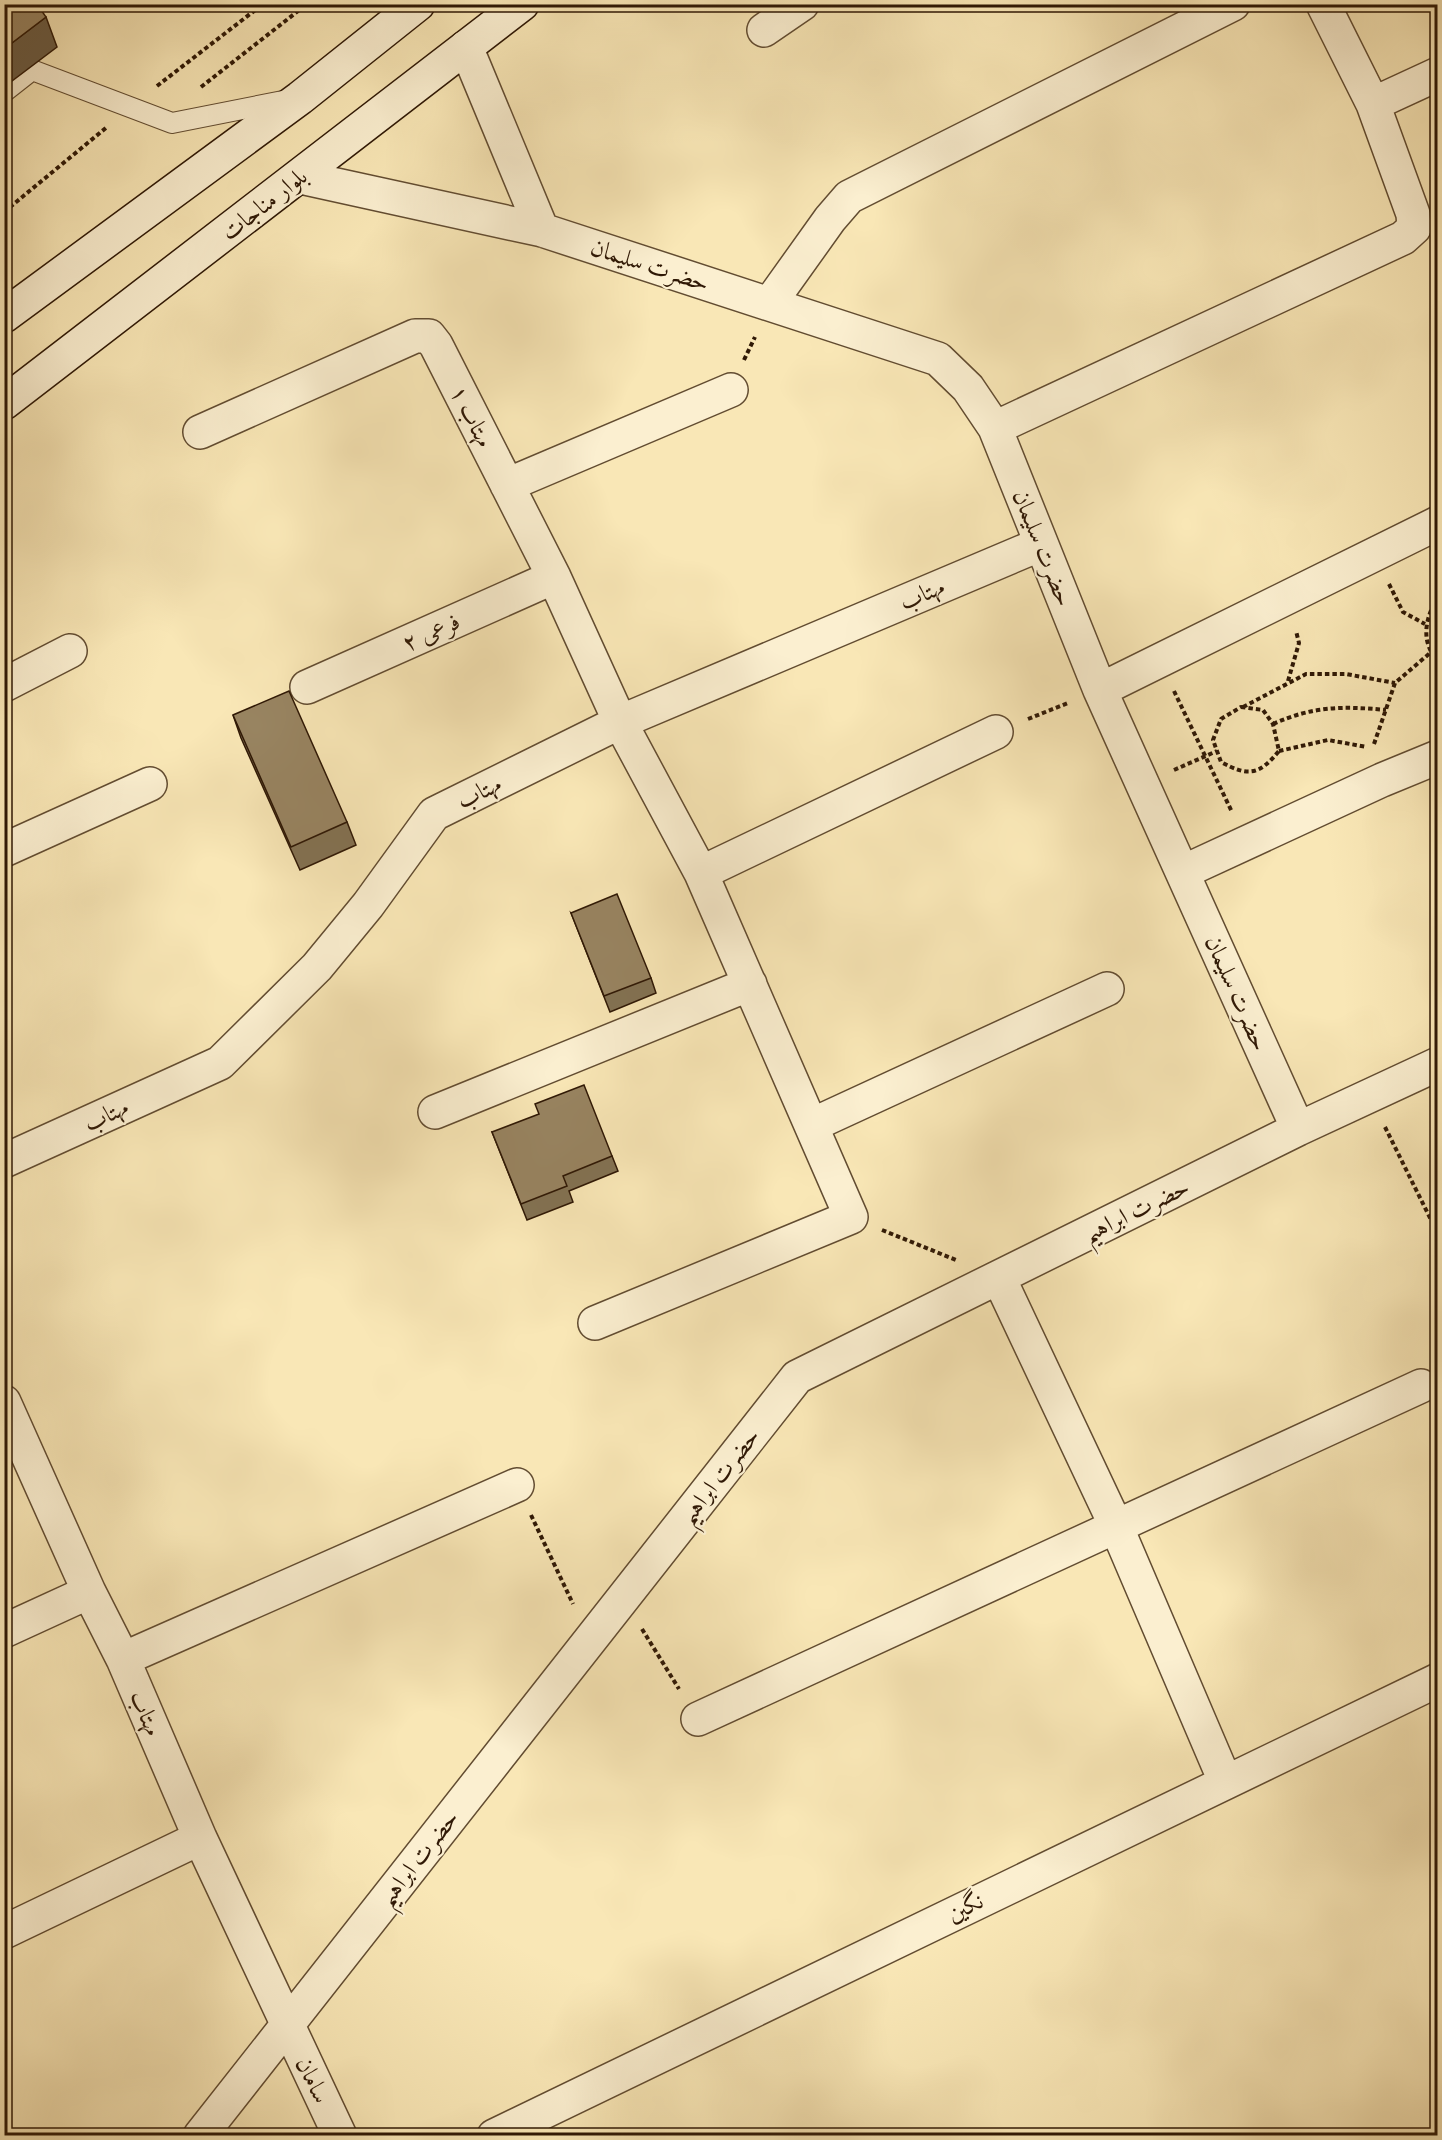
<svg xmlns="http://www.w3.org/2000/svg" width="1442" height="2140" viewBox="0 0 1442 2140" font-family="'Sorts Mill Goudy',Amiri,serif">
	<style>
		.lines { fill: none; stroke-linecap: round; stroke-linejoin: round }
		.service-casing { stroke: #624c31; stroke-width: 22 }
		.minor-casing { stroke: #624c31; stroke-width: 36 }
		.secondary-casing { stroke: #2f1805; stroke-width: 36 }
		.path { stroke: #2f1805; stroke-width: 4; stroke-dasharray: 4.5 3; stroke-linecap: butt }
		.service { stroke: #fbefd0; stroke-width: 20 }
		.minor { stroke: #fbefd0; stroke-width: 33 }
		.secondary { stroke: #fbefd0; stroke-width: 33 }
		.wall { fill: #837253; stroke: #2f1805; stroke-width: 1.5 }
		.shaded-wall { fill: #6a5c44; stroke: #2f1805; stroke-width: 1.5 }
		.building { fill: #988461; stroke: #2f1805; stroke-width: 1.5 }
		.labels { text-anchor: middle; stroke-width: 4.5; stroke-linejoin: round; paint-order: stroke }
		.street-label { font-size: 24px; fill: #2f1805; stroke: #fbefd0 }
	</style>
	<rect width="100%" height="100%" fill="#f9e7b6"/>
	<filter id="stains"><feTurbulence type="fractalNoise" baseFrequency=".00333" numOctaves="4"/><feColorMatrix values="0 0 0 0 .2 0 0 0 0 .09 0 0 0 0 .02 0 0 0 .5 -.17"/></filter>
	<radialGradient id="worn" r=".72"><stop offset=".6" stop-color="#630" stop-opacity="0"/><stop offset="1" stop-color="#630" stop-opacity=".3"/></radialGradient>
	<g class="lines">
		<defs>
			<path id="service" d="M 4,92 L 32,70 L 172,123 L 288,100"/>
			<path id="minor" d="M 1323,4 L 1373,104
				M 764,30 L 802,4
				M 466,47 L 542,230
				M 300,177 L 542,230 L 938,359 L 968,388 L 995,428 L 1100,690 L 1298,1129
				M 770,303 L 830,219 L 849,197 L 1233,4
				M 995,428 L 1403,238 L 1414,228 L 1413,214 L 1373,104 L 1438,74
				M 200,432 L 415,336 L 429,336 L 436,345 L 554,577 L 620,722 L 701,873 L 851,1217 L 595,1323
				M 507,485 L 731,390
				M 4,685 L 70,651
				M 307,687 L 554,577
				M 1100,690 L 1438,523
				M 4,850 L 150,784
				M 1183,872 L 1382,780 L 1438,757
				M 701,873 L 996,732
				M 435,1112 L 750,984
				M 812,1125 L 1107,989
				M 4,1161 L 220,1063 L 317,967 L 368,905 L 434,814 L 620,722 L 1041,544
				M 999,1278 L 1116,1526 L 1225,1781
				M 4,1402 L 89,1592 L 123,1659 L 200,1838 L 340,2136
				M 4,1631 L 89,1592
				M 123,1659 L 517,1485
				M 698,1719 L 1421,1386
				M 4,1932 L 200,1838
				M 200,2136 L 797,1377 L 1298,1129 L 1438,1064
				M 494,2136 L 1438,1680"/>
			<path id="secondary" d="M 4,316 L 300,98 L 418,4
				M 4,403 L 522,4"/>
		</defs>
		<use href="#service" class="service-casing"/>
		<use href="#minor" class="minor-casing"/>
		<use href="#secondary" class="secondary-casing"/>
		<path class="path" d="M 157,86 L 263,4
			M 201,87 L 307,4
			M 4,212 L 107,127
			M 744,360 L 755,337
			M 1389,584 L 1403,612 L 1425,624
			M 1438,597 C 1425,618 1420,642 1438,661
			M 1288,681 L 1299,643 L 1296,631
			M 1174,691 L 1232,812
			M 1241,707 L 1263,710 L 1273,724 L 1279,751 C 1259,775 1249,777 1221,762 L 1213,740 L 1221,719 Z
			M 1243,707 L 1306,674 L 1346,674 L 1395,683
			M 1028,719 L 1068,703
			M 1273,724 C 1313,706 1343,706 1386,710
			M 1374,744 L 1395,683 L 1430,653
			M 1279,751 L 1328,740 L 1367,747
			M 1174,770 L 1217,751
			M 1385,1127 L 1438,1234
			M 882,1230 L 956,1260
			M 531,1515 L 573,1604
			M 642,1629 L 679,1689"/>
		<use href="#service" class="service"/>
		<use href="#minor" class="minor"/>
		<use href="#secondary" class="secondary"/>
	</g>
	<path class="wall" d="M 233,715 L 347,822 L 356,845 L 300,870 L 241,738 Z
		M 571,913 L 651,978 L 656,993 L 610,1012 Z
		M 492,1132 L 612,1156 L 618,1171 L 569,1191 L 573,1202 L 527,1220 Z"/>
	<path class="shaded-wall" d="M 46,17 L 57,47 L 4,87 L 4,49 Z"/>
	<path class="building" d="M 4,4 L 37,4 L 46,17 L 4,49 Z
		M 289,691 L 347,822 L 291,847 L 233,715 Z
		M 617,894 L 651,978 L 604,996 L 571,913 Z
		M 584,1085 L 612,1156 L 563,1176 L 567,1186 L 521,1204 L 492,1132 L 539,1114 L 535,1104 Z"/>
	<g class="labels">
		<g class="street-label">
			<text transform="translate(264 204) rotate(-38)" y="8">بلوار مناجات</text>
			<text transform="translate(650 265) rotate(18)" y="8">حضرت سلیمان</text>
			<text transform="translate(472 416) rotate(63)" y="8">مهتاب ۱</text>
			<text transform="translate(1043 548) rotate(68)" y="8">حضرت سلیمان</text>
			<text transform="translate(922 594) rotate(-23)" y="8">مهتاب</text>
			<text transform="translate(431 632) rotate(-24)" y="8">فرعی ۲</text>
			<text transform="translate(479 792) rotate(-26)" y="8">مهتاب</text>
			<text transform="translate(1237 993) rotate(66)" y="8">حضرت سلیمان</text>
			<text transform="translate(106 1115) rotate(-25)" y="8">مهتاب</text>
			<text transform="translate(1136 1210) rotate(-26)" y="8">حضرت ابراهیم</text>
			<text transform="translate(719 1476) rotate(-52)" y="8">حضرت ابراهیم</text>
			<text transform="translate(146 1713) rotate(67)" y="8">مهتاب</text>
			<text transform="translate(418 1858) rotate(-52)" y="8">حضرت ابراهیم</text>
			<text transform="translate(965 1907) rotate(-26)" y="8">نگین</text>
			<text transform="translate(313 2080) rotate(64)" y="8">سامان</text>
		</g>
	</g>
	<rect width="1442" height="2140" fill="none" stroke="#f9e7b6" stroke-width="24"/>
	<rect x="6" y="6" width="1430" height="2128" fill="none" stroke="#2f1805" stroke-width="3"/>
	<rect x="12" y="12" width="1418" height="2116" fill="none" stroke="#2f1805" stroke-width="1.5"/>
	<rect width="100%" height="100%" filter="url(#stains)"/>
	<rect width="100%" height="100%" fill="url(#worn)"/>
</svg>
